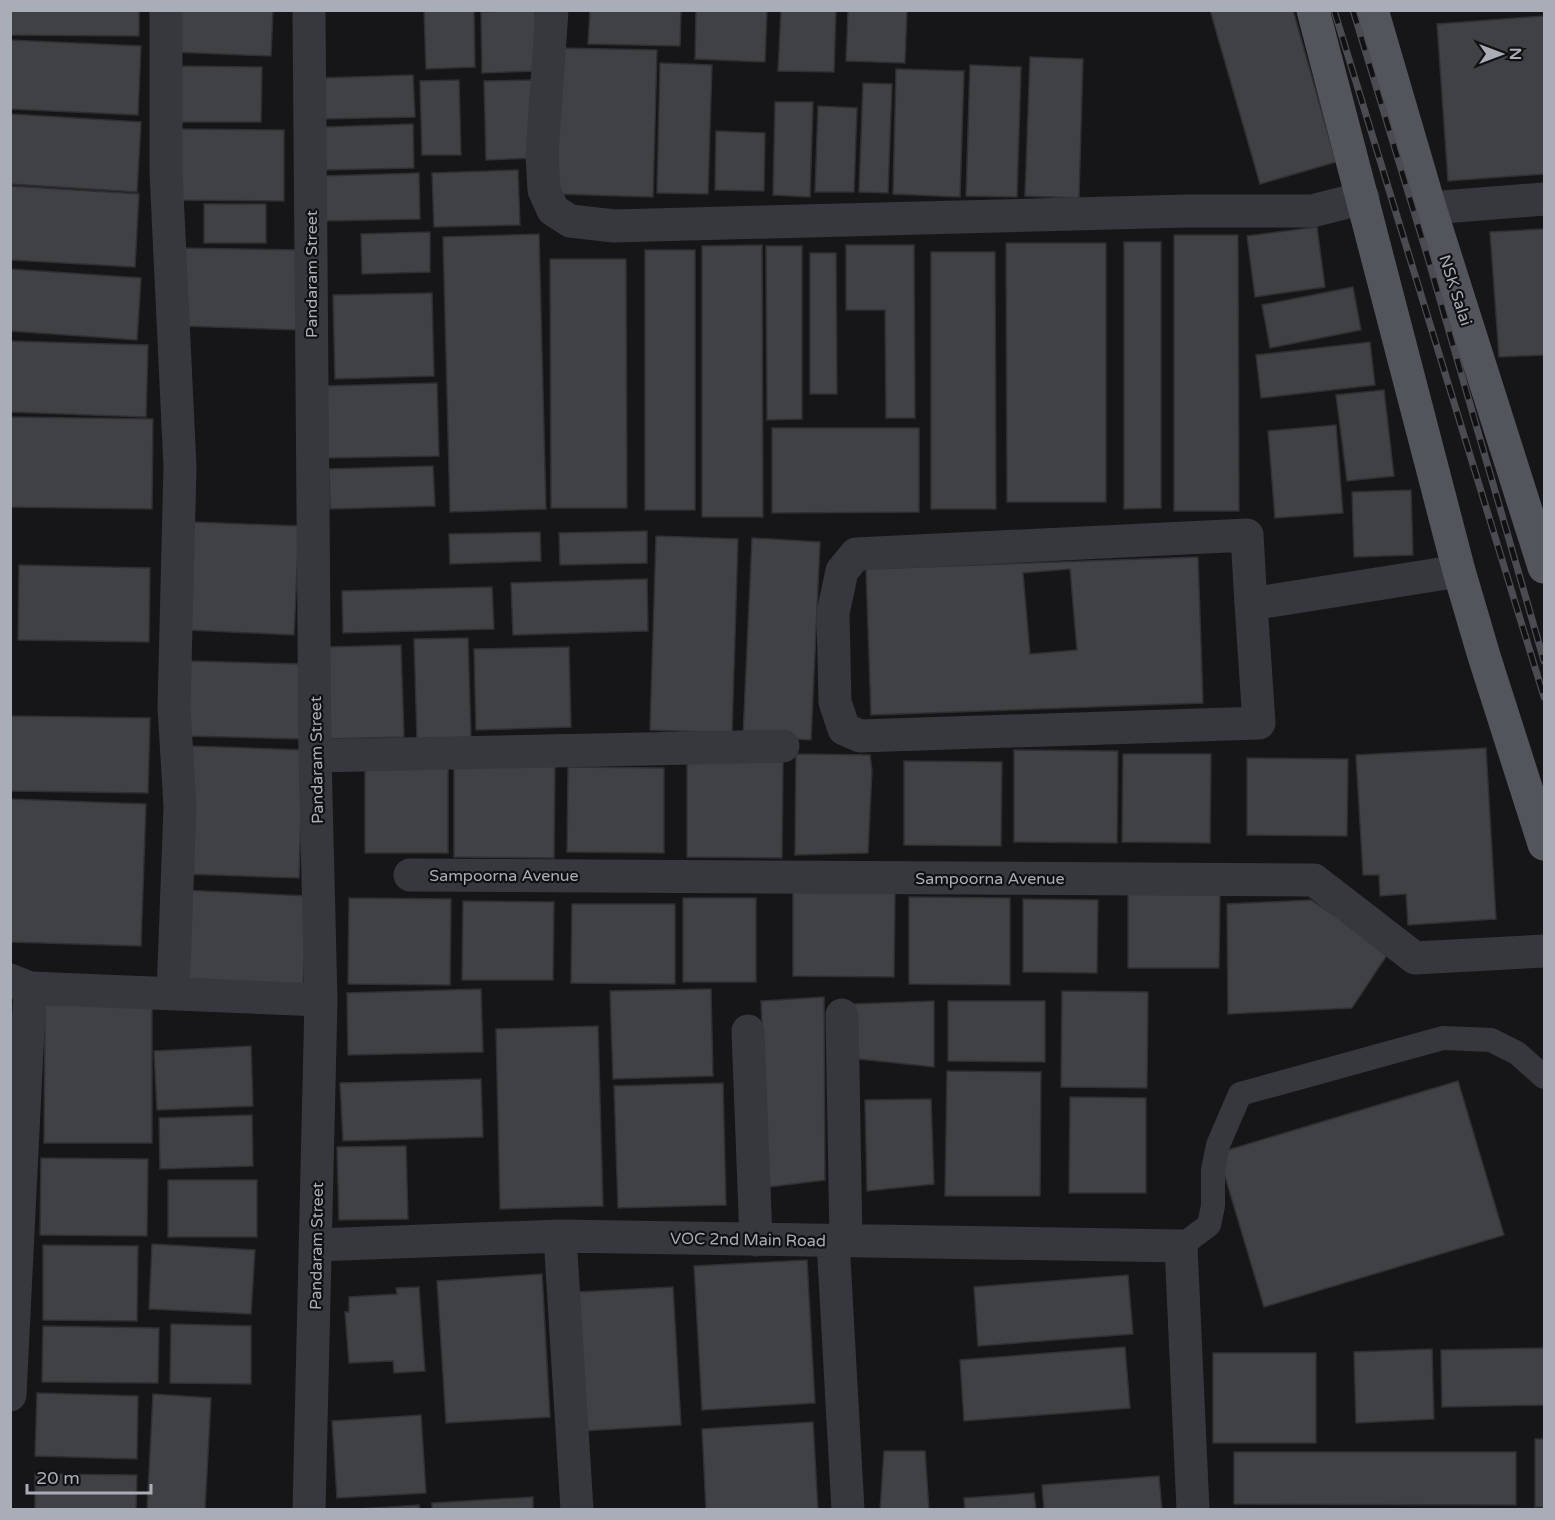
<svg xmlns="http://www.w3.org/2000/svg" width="1555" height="1520" viewBox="0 0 1555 1520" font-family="'Varela Round',sans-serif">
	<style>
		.building { fill: #404145; stroke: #303034; stroke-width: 1.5; fill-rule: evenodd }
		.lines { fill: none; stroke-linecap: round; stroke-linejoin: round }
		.lane { stroke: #37383d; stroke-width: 24 }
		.street { stroke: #37383d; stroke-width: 33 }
		.primary { stroke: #53555c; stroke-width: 33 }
		.rail-casing { stroke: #4a4c52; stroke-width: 7 }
		.rail { stroke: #111113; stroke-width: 4.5; stroke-dasharray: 14; stroke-linecap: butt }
		.labels { text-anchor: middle; stroke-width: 4.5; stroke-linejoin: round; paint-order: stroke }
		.street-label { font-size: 16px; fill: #a8adb8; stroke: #111113 }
	</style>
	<rect width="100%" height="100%" fill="#161618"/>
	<path class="building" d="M 10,10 L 139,10 L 139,36 L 10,35 Z
		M 176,10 L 273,10 L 271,56 L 174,52 Z
		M 424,10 L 474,10 L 475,67 L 426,69 Z
		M 535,10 L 537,71 L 482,73 L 481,12 Z
		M 590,10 L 681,10 L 680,46 L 588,44 Z
		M 696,10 L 767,10 L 765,62 L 695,59 Z
		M 781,10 L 836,10 L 834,72 L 778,71 Z
		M 848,10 L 907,10 L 905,63 L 846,61 Z
		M 1210,10 L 1293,10 L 1336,162 L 1260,184 Z
		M 1544,16 L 1544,174 L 1448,181 L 1437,24 Z
		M 10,40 L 141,46 L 138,115 L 10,109 Z
		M 560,48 L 657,50 L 653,197 L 557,194 Z
		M 1030,57 L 1083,59 L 1079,198 L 1025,196 Z
		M 660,63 L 712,65 L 708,194 L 657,193 Z
		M 970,65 L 1021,67 L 1017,197 L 966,196 Z
		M 174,66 L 262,67 L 261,122 L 173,122 Z
		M 896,69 L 964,71 L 960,197 L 893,194 Z
		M 413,75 L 415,117 L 323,119 L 321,78 Z
		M 459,80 L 461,155 L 422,155 L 420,81 Z
		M 533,80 L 535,158 L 486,160 L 484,81 Z
		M 863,83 L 892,84 L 888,193 L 859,192 Z
		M 775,102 L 813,102 L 810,197 L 773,195 Z
		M 818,106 L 857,108 L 854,192 L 815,192 Z
		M 10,114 L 141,122 L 137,192 L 10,184 Z
		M 413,124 L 414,168 L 325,170 L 324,127 Z
		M 175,129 L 284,130 L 284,201 L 175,200 Z
		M 716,131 L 765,133 L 764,191 L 715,190 Z
		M 518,170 L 520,225 L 434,227 L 432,173 Z
		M 419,173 L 420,219 L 325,221 L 323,176 Z
		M 10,186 L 139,194 L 135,267 L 10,260 Z
		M 204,204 L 266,204 L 266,243 L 204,243 Z
		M 1317,227 L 1325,287 L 1255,297 L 1247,236 Z
		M 1544,229 L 1544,355 L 1499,357 L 1490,232 Z
		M 430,232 L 430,272 L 362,274 L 361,234 Z
		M 539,234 L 546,509 L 450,512 L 443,237 Z
		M 1174,235 L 1238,235 L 1239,511 L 1174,511 Z
		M 1124,242 L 1161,242 L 1161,508 L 1124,509 Z
		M 1006,243 L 1106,243 L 1106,502 L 1007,502 Z
		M 762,245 L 763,517 L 702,517 L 702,246 Z
		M 846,245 L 914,245 L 915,418 L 886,418 L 885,310 L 846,310 Z
		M 766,246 L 802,246 L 802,419 L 767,420 Z
		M 178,248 L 301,250 L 299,330 L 183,326 Z
		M 645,250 L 695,250 L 695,510 L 645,510 Z
		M 931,252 L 995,252 L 996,509 L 931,509 Z
		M 810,253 L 836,253 L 837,394 L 810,394 Z
		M 550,259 L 626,259 L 627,508 L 551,508 Z
		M 10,269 L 141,278 L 137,340 L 10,331 Z
		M 1353,287 L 1361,330 L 1270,348 L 1262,305 Z
		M 432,293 L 434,376 L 335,379 L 333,295 Z
		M 10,341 L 148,345 L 146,417 L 10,412 Z
		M 1370,342 L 1375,385 L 1261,398 L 1256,355 Z
		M 437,383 L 439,456 L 327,458 L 325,386 Z
		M 1384,390 L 1394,476 L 1347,481 L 1336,395 Z
		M 10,417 L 153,419 L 152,509 L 10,507 Z
		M 1336,425 L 1343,513 L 1275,518 L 1268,431 Z
		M 772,428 L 919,428 L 919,512 L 772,513 Z
		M 433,466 L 435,506 L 330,509 L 329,469 Z
		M 1411,490 L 1413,555 L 1354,557 L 1352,492 Z
		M 193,522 L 299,526 L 294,635 L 188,630 Z
		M 647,531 L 647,563 L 560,565 L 559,533 Z
		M 540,532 L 541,561 L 450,564 L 449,534 Z
		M 656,536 L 738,539 L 732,733 L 650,730 Z
		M 752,538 L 820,542 L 811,740 L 743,736 Z
		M 1198,557 L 1203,703 L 871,715 L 866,569 ZM 1070,569 L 1077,650 L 1030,654 L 1023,573 Z
		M 19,565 L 150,568 L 149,642 L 18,640 Z
		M 647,579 L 648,631 L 513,635 L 511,583 Z
		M 492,587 L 494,629 L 343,633 L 342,591 Z
		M 468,638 L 471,738 L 417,740 L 414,639 Z
		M 401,645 L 404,737 L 329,739 L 327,647 Z
		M 569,647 L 571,727 L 476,730 L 474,649 Z
		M 189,661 L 301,664 L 300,739 L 187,736 Z
		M 10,716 L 150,718 L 148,793 L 10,791 Z
		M 190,746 L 303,750 L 299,878 L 187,874 Z
		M 1486,748 L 1496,919 L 1408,925 L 1406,894 L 1380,896 L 1379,875 L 1363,875 L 1356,755 Z
		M 1014,750 L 1118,751 L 1117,843 L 1014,842 Z
		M 796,754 L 870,755 L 872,770 L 868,853 L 795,855 Z
		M 1123,754 L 1211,754 L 1210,843 L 1122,842 Z
		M 1247,758 L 1348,759 L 1347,836 L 1247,835 Z
		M 904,761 L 1002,762 L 1001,846 L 904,845 Z
		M 687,762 L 783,762 L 782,858 L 687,857 Z
		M 454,763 L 555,764 L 554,858 L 454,857 Z
		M 365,764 L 448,764 L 448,853 L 365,853 Z
		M 568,767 L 664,768 L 664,853 L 567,852 Z
		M 10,799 L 146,804 L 141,946 L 10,942 Z
		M 182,890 L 308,896 L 303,985 L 177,978 Z
		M 1128,891 L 1220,892 L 1219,968 L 1128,968 Z
		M 793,892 L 895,893 L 894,977 L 793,976 Z
		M 909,897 L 1010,898 L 1010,985 L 909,984 Z
		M 349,898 L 451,899 L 450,985 L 348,984 Z
		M 683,898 L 756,898 L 756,982 L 683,982 Z
		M 1023,899 L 1098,900 L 1097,973 L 1023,972 Z
		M 1311,900 L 1389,952 L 1352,1008 L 1228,1014 L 1227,904 Z
		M 463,901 L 554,902 L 553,980 L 462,980 Z
		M 572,904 L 675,904 L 675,984 L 571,983 Z
		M 481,989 L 483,1052 L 348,1055 L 347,993 Z
		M 711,989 L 713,1076 L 613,1079 L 610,991 Z
		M 1062,991 L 1148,992 L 1147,1088 L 1061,1087 Z
		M 824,997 L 825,1180 L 769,1187 L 761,1001 Z
		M 934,1001 L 934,1067 L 859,1059 L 853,1004 Z
		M 948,1001 L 1045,1001 L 1045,1062 L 948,1061 Z
		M 45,1005 L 152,1005 L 152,1143 L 44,1143 Z
		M 598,1026 L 603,1206 L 500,1209 L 496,1029 Z
		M 251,1046 L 253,1106 L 157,1110 L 154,1051 Z
		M 947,1071 L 1041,1072 L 1040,1196 L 945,1196 Z
		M 481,1079 L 483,1137 L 343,1141 L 340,1083 Z
		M 1458,1081 L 1504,1235 L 1264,1307 L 1218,1153 Z
		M 723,1083 L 726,1205 L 618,1208 L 614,1086 Z
		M 1070,1097 L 1146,1098 L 1146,1193 L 1069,1193 Z
		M 931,1099 L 934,1184 L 867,1191 L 865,1100 Z
		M 252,1115 L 253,1166 L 160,1169 L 159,1118 Z
		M 406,1146 L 408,1219 L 339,1220 L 337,1147 Z
		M 41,1158 L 148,1159 L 147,1236 L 40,1235 Z
		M 168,1180 L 257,1180 L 257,1237 L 168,1237 Z
		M 152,1244 L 255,1250 L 251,1314 L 149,1309 Z
		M 43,1245 L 138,1246 L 137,1321 L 43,1320 Z
		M 807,1260 L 815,1403 L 702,1410 L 694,1266 Z
		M 542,1274 L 550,1417 L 446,1423 L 437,1281 Z
		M 1128,1275 L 1133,1334 L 978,1346 L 974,1287 Z
		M 419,1287 L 425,1371 L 394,1373 L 393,1361 L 349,1363 L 345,1312 L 349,1312 L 349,1297 L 397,1294 L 396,1288 Z
		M 673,1287 L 681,1425 L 584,1431 L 577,1292 Z
		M 171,1324 L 251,1326 L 251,1384 L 170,1383 Z
		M 43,1326 L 159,1328 L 158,1383 L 42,1382 Z
		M 1125,1347 L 1130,1408 L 964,1421 L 960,1360 Z
		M 1544,1348 L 1544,1405 L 1442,1407 L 1441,1350 Z
		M 1432,1349 L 1434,1419 L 1356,1423 L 1354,1352 Z
		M 1213,1353 L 1316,1353 L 1316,1443 L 1213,1443 Z
		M 37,1393 L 138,1396 L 137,1459 L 35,1456 Z
		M 153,1394 L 211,1398 L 205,1510 L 147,1510 Z
		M 421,1415 L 426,1493 L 337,1498 L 332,1421 Z
		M 813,1422 L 818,1510 L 706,1510 L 702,1429 Z
		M 1535,1439 L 1544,1439 L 1544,1507 L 1535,1507 Z
		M 884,1451 L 925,1451 L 929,1510 L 880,1510 Z
		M 1234,1452 L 1516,1452 L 1516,1505 L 1234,1504 Z
		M 35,1474 L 137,1475 L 136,1510 L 35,1510 Z
		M 1159,1476 L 1162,1510 L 1044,1510 L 1042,1485 Z
		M 1034,1493 L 1036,1510 L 965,1510 L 964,1498 Z
		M 533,1497 L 533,1510 L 432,1510 L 432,1503 Z
		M 419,1505 L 420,1510 L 342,1510 Z"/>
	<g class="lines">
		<path class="lane" d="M 1181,1246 L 1209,1225 L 1213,1206 L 1213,1170 L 1218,1145 L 1240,1094 L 1443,1038 L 1491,1040 L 1517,1053 L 1544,1077"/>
		<path class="street" d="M 166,10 L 166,172 L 180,467 L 174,707 L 180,807 L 173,994
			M 309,10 L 315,756 L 321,1000 L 309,1510
			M 552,10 L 542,155 L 544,190 L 553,210 L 570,221 L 614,226 L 1187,211 L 1312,211 L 1363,198
			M 1430,208 L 1544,199
			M 1251,604 L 1259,723 L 860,736 L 844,729 L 835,702 L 833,613 L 842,571 L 856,554 L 1247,535 L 1251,604 L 1459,571
			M 315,756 L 783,746
			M 410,875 L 1314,880 L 1415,958 L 1544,951
			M 10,980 L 30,988 L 321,1000
			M 842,1015 L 846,1241
			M 748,1031 L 756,1240
			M 560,1236 L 577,1510
			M 833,1241 L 848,1510
			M 316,1245 L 560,1236 L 1181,1246 L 1193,1510
			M 10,1395 L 30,988"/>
		<path class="primary" d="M 1313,10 L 1459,571 L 1484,656 L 1544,844
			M 1372,10 L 1430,208 L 1544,567"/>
		<defs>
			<path id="rail" d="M 1334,10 L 1544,697
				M 1353,10 L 1428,258 L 1544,661"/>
		</defs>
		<use href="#rail" class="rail-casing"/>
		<use href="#rail" class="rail"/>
	</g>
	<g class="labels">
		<g class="street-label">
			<text transform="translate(311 274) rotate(-90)" y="6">Pandaram Street</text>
			<text transform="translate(1456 290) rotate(72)" y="6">NSK Salai</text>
			<text transform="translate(316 760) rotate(-91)" y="6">Pandaram Street</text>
			<text x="504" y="881">Sampoorna Avenue</text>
			<text x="990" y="884">Sampoorna Avenue</text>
			<text transform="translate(748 1239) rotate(1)" y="6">VOC 2nd Main Road</text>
			<text transform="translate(316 1246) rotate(-89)" y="6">Pandaram Street</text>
		</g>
	</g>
	<rect width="1555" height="1520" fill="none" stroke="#a8adb8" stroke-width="24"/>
	<g transform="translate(1501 54) rotate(90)" stroke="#111113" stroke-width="4.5" paint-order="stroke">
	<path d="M0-4.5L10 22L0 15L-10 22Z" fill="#a8adb8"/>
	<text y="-9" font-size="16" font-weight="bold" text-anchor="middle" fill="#a8adb8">N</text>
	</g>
	<path d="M27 1484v9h124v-9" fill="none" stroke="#a8adb8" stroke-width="3"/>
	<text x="36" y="1484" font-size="18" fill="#a8adb8" stroke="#111113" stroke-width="4.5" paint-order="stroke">20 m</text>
</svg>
